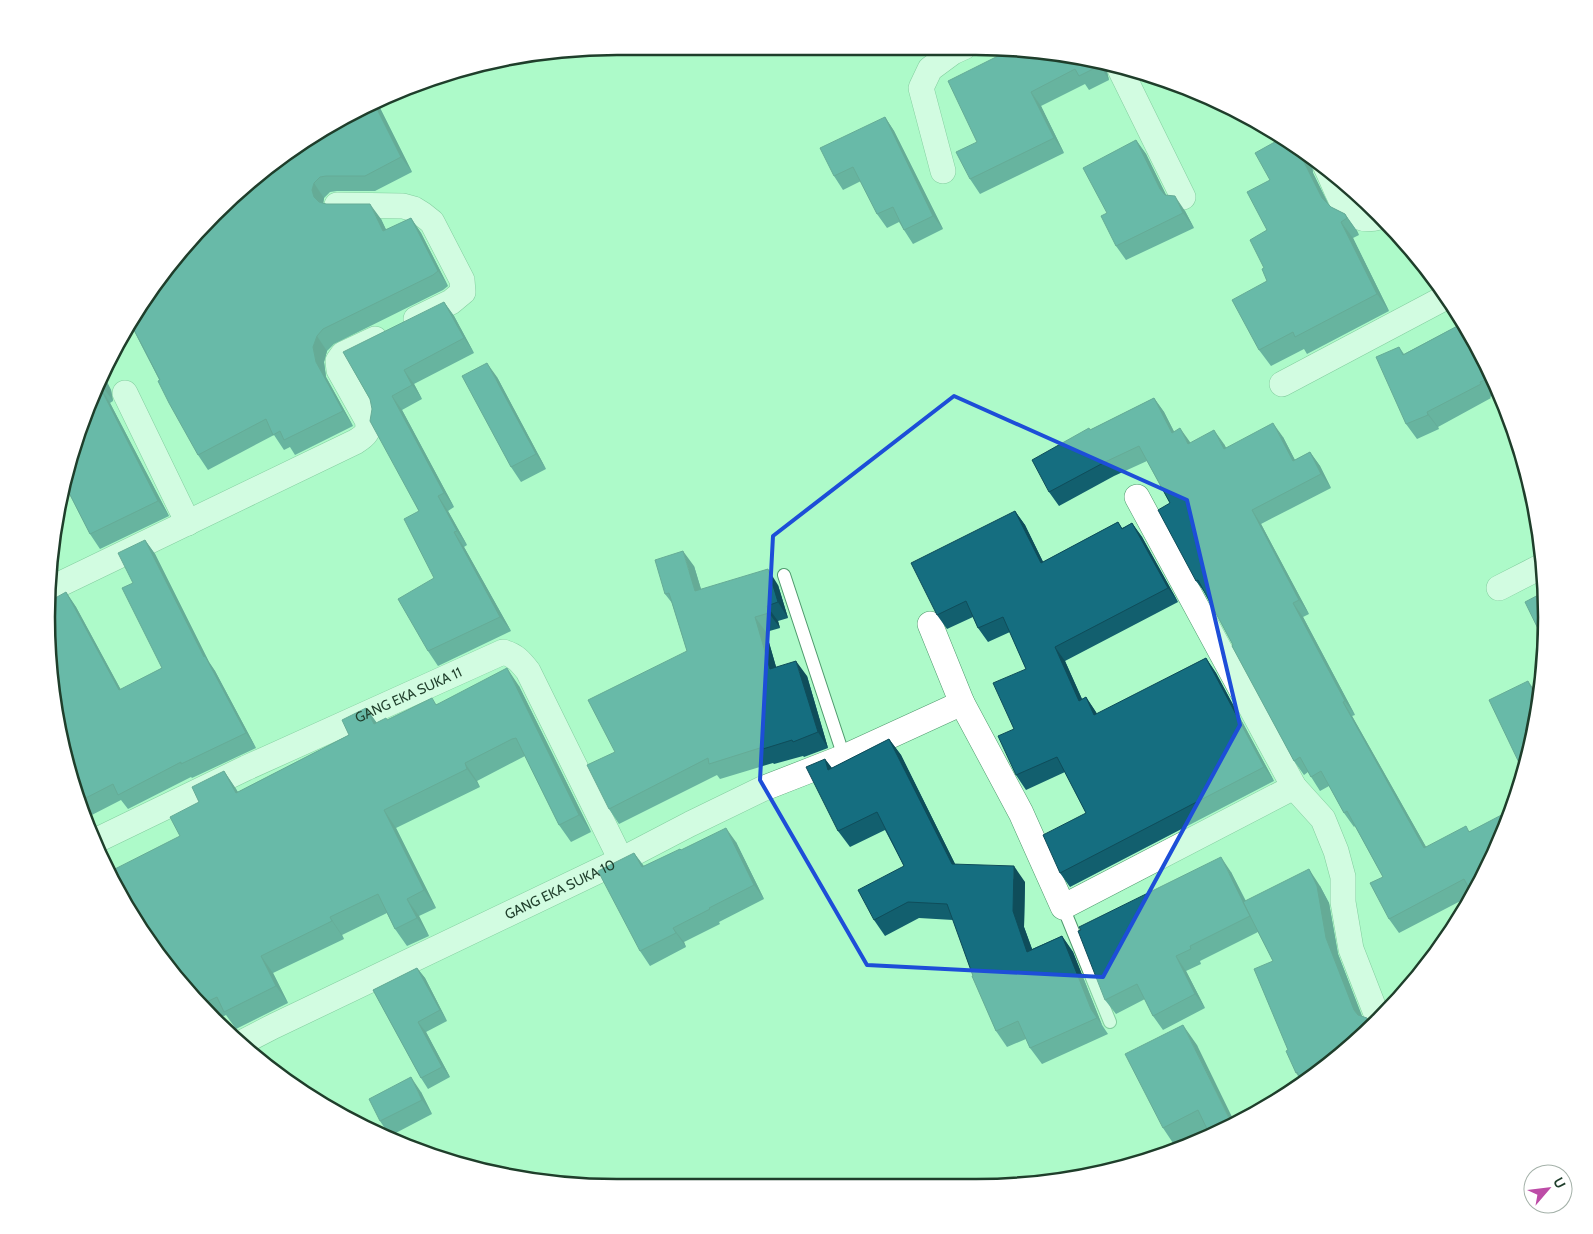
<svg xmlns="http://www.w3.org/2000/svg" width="1593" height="1234" viewBox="0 0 1593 1234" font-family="Cabin,sans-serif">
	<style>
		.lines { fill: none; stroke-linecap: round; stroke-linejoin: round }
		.service-casing { stroke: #4f9a6d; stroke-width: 14 }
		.minor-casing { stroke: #4f9a6d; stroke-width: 26 }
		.service { stroke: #fff; stroke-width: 12 }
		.minor { stroke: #fff; stroke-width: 25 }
		.wall { fill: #125f6e }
		.shaded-wall { fill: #0f4d5a }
		.building { fill: #156e80; stroke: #0f4d5a }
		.marked { fill: none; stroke: #1d4ed8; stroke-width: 4; stroke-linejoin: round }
		.labels { text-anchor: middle; stroke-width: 5; stroke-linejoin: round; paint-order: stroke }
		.street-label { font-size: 14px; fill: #1f3e2b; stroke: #fff }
		.rim { fill: none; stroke: #1f3e2b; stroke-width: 2.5 }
	</style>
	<rect width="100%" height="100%" fill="#adfac9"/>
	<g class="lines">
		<defs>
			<path id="service" d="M 784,575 L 844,757
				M 1063,907 L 1110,1022"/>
			<g id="minor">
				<path d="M 1120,69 L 1183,197"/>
				<path d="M 1326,167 C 1339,192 1344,227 1380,217"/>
				<path d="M 943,171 L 921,88 L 930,69 L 953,52 L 964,47"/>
				<path d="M 337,205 L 403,206 L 414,209 L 422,214 L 432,222 L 462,280 L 463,292 L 451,302 L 416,319"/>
				<path d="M 1282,384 L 1448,296"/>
				<path d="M 125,393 L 188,523"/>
				<path d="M 1137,497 L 1294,787 L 1323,819 L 1336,851 L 1343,877 L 1343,902 L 1351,949 L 1379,1021"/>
				<path d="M 1499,588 L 1542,566"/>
				<path d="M 50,589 L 355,442 C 365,436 370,432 367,420 L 339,370 L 338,361 L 343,354 L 375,339"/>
				<path d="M 930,624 L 962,703 L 1021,813 L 1063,907 L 1294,787"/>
				<path id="s1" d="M 93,842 L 246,768 L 503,652 C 515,655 520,661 528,671 L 621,860"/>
				<path id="s2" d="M 241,1043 L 274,1026 L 621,860 L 690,824 L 762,789 L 844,757 L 962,703"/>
			</g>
		</defs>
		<use href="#service" class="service-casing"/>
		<use href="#minor" class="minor-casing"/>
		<use href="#service" class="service"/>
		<use href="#minor" class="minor"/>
	</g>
	<path class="wall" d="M 1014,48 L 1106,66 L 1106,68 L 1109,80 L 1089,90 L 1085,84 L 1041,106 L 1064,153 L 980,194 L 970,179 L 977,142 Z
		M 380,108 L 412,172 L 375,191 L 337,191 L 330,192 L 324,198 L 323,203 L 381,219 L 386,230 L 411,218 L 421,233 L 448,286 L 443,290 L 334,344 L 327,351 L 324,362 L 326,377 L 353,426 L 295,455 L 290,447 L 284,450 L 274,435 L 208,470 L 198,455 L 134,331 L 120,339 L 123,332 L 213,214 Z
		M 885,117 L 894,131 L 943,229 L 913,244 L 904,230 L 899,222 L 887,228 L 877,214 L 861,181 L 843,190 L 834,176 Z
		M 1282,138 L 1314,159 L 1312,165 L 1313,173 L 1329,205 L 1331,207 L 1345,214 L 1357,231 L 1359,235 L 1353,238 L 1389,311 L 1307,354 L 1304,349 L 1271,366 L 1259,350 L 1267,281 L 1264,268 L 1270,180 Z
		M 1136,140 L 1146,154 L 1166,195 L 1185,211 L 1194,228 L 1126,260 L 1116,246 L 1107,213 Z
		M 1352,191 L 1365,203 L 1364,203 L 1356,197 Z
		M 444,302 L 454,316 L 474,353 L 414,384 L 422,399 L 402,410 L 454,507 L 448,511 L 467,545 L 464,547 L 511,631 L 438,666 L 428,651 L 434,578 L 419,511 L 372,409 Z
		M 1463,323 L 1500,392 L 1490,397 L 1491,398 L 1438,427 L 1439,429 L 1417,439 L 1406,424 L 1399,347 L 1404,354 Z
		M 104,376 L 111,390 L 113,401 L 110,403 L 169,516 L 100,549 L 90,534 L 64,483 Z
		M 497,377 L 546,469 L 521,482 L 511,467 Z
		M 1154,398 L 1164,412 L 1174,432 L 1190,443 L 1224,444 L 1226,448 L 1283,437 L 1295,460 L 1310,452 L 1320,466 L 1331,488 L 1261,524 L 1309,614 L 1303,617 L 1355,715 L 1352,716 L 1426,847 L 1470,831 L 1503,836 L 1472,895 L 1399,933 L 1389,919 L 1383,877 L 1355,826 L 1354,827 L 1344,813 L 1329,786 L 1320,791 L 1308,772 L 1304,775 L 1294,761 L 1206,594 L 1196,581 L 1170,503 L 1147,461 L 1114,476 L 1059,506 L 1049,492 L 1090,430 Z
		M 1015,511 L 1025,525 L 1043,562 L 1118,522 L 1122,528 L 1132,523 L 1142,537 L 1178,602 L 1065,661 L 1082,699 L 1086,697 L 1097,714 L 1206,658 L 1216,673 L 1274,781 L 1070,887 L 1060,873 L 1086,813 L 1065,772 L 1026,790 L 1016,775 L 1014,729 L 1026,669 L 1010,632 L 988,642 L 978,628 L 973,617 L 947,629 L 937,615 Z
		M 145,540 L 155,554 L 209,662 L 215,671 L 256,748 L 192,778 L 191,777 L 128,809 L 121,800 L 84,819 L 66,765 L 66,592 L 76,607 L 121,690 L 162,668 L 133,583 Z
		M 694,566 L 701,589 L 778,585 L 788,618 L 778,621 L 780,628 L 766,632 L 776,667 L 807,676 L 828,748 L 804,757 L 803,756 L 774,764 L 773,763 L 720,779 L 717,775 L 619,824 L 609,809 L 615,752 L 687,651 L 672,603 L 665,594 Z
		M 519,686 L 591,832 L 571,842 L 559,825 L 525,756 L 477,781 L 480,787 L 396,828 L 436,908 L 419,916 L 429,936 L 407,946 L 395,929 L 387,913 L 342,935 L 344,939 L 273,973 L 288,1003 L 236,1029 L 226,1015 L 214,1021 L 142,934 L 180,836 L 199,802 L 224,771 L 238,792 L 349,735 L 366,708 L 377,723 L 437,704 Z
		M 889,739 L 901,755 L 955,864 L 1025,882 L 1024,927 L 1032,949 L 1062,936 L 1073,952 L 1102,1025 L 1108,1034 L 1042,1064 L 1030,1048 L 1026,1039 L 1007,1047 L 996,1031 L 973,976 L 953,920 L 919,918 L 885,936 L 874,920 L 904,866 L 885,830 L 850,847 L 838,831 L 825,759 L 832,768 Z
		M 736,842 L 764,899 L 719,922 L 720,924 L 684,942 L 686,947 L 650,966 L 640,951 L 634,853 L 644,866 L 681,850 Z
		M 1231,872 L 1246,901 L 1320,886 L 1329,903 L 1338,954 L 1362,1017 L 1303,1083 L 1296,1073 L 1288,1050 L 1273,961 L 1258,932 L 1200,961 L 1201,964 L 1186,971 L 1205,1008 L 1163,1030 L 1153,1016 L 1145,999 L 1116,1014 L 1105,1000 Z
		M 417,968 L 425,978 L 447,1021 L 426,1032 L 450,1077 L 428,1089 L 421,1078 L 373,990 Z
		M 1197,1045 L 1209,1132 L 1177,1149 L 1163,1128 Z
		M 421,1092 L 432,1114 L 390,1136 L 380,1121 Z"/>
	<path class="shaded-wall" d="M 1099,64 L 1106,66 L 1106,68 L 1109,80 Z
		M 1031,92 L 1041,106 L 1064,153 L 1054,138 Z
		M 377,104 L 380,108 L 412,172 L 401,157 L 375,105 Z
		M 885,117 L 894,131 L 943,229 L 933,216 Z
		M 1136,140 L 1146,154 L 1170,203 L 1160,189 Z
		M 1300,150 L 1314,159 L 1312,165 L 1313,173 L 1333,214 L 1322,198 L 1301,156 Z
		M 314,183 L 324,198 L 323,205 L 314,197 L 312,190 Z
		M 1175,196 L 1185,211 L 1194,228 L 1183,213 Z
		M 370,204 L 381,219 L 394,246 L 383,231 Z
		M 1345,214 L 1357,231 L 1359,235 L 1347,218 Z
		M 411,218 L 421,233 L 448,286 L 438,271 Z
		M 1341,222 L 1353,238 L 1389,311 L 1377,294 Z
		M 444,302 L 454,316 L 474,353 L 464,338 Z
		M 317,336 L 327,351 L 324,362 L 326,377 L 353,426 L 343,411 L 316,362 L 313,347 Z
		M 487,363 L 497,377 L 546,469 L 536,454 Z
		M 404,370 L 414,384 L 422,399 L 412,385 Z
		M 104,376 L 111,390 L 113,401 L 102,386 L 102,382 Z
		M 100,387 L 110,403 L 169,516 L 158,501 Z
		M 392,396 L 402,410 L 454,507 L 444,493 Z
		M 1154,398 L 1164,412 L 1182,447 L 1172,433 Z
		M 1427,412 L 1438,427 L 1439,429 L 1428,415 Z
		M 1273,423 L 1283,437 L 1302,474 L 1293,461 Z
		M 1180,428 L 1190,442 L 1198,458 L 1188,444 Z
		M 1214,430 L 1224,444 L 1234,463 L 1224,449 Z
		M 1310,452 L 1320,466 L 1331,488 L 1321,474 Z
		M 438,496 L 448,511 L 467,545 L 457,531 Z
		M 1252,510 L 1261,524 L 1309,614 L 1299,600 Z
		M 1015,511 L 1025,525 L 1051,578 L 1041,563 Z
		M 1132,523 L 1142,537 L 1178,602 L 1168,588 Z
		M 454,532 L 464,547 L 511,631 L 500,617 Z
		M 145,540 L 155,554 L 209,662 L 215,671 L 256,748 L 246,733 L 204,657 Z
		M 683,551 L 694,566 L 706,606 L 695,591 Z
		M 768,569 L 778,585 L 788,618 L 778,602 Z
		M 66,592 L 76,607 L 129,705 L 119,690 Z
		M 1293,603 L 1303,617 L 1355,715 L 1345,701 Z
		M 767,606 L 778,621 L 780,628 L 769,613 Z
		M 755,617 L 766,632 L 781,684 L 770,669 Z
		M 1055,647 L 1065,661 L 1089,715 L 1079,701 Z
		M 1206,658 L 1216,673 L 1274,781 L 1264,767 Z
		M 796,661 L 807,676 L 828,748 L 818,732 Z
		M 507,668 L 519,686 L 591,832 L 579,815 Z
		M 1528,681 L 1538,695 L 1539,697 L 1538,702 Z
		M 1086,697 L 1096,712 L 1104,730 L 1094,715 Z
		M 1343,702 L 1352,716 L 1434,861 L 1424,848 Z
		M 366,708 L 378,725 L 374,724 Z
		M 889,739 L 901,755 L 963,880 L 952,864 Z
		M 825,759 L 837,775 L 828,770 Z
		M 465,763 L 477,781 L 480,787 L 467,769 Z
		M 224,771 L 236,789 L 248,810 L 236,793 Z
		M 384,810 L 396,828 L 436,908 L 424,890 Z
		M 726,828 L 736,842 L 764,899 L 754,885 Z
		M 634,853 L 644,867 L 642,867 Z
		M 1221,857 L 1231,872 L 1260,931 L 1250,916 Z
		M 1014,866 L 1025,882 L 1024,927 L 1039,968 L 1027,952 L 1013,911 Z
		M 1309,869 L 1320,886 L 1329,903 L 1338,954 L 1366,1026 L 1354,1010 L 1326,938 Z
		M 407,899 L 419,916 L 429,936 L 417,918 Z
		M 330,917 L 342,935 L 344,939 L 332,921 Z
		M 673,928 L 684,942 L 686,947 L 676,933 Z
		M 1062,936 L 1073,952 L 1102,1025 L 1108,1034 L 1091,1009 Z
		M 261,956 L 273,973 L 288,1003 L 276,986 Z
		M 1176,956 L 1186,971 L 1205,1008 L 1195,994 Z
		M 417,968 L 425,978 L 447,1021 L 440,1010 Z
		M 418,1022 L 426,1032 L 450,1077 L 442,1067 Z
		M 1183,1025 L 1197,1045 L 1234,1121 L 1231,1122 Z
		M 411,1077 L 421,1092 L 432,1114 L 422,1100 Z
		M 373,1123 L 382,1135 L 378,1133 Z"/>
	<path class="building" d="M 1014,48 L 1099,64 L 1099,66 L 1079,76 L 1075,69 L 1031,92 L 1054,138 L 970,179 L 956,152 L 977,142 L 948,81 Z
		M 375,105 L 401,157 L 365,176 L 326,176 L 320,177 L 314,183 L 312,190 L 314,197 L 319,202 L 326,204 L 370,204 L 383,231 L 411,218 L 438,271 L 433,275 L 323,329 L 317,336 L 313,347 L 316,362 L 343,411 L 284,440 L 280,431 L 273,435 L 266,419 L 198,455 L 169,403 L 158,381 L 160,380 L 130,322 L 213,214 L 331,123 Z
		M 885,117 L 933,216 L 904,230 L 893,207 L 877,214 L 853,167 L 834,176 L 820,148 Z
		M 1282,138 L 1300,150 L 1301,156 L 1322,198 L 1331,207 L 1345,214 L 1347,218 L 1341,222 L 1377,294 L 1295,337 L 1293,332 L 1259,350 L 1232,300 L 1267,281 L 1262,269 L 1264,268 L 1250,240 L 1267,230 L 1247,192 L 1270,180 L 1255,153 Z
		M 1136,140 L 1160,189 L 1165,195 L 1175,196 L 1183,213 L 1116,246 L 1101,216 L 1107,213 L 1083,168 Z
		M 444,302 L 464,338 L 404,370 L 412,385 L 392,396 L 444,493 L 438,496 L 457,531 L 454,532 L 500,617 L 428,651 L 398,599 L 434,578 L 404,519 L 419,511 L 370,421 L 372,409 L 370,399 L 343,352 Z
		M 1463,323 L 1492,377 L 1480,382 L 1481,384 L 1427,412 L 1428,415 L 1406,424 L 1376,357 L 1399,347 L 1403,355 Z
		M 487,363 L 536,454 L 511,467 L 462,376 Z
		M 102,382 L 102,386 L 100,387 L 158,501 L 90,534 L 64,483 L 66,470 Z
		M 1154,398 L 1172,433 L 1180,428 L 1188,444 L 1214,430 L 1224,449 L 1273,423 L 1293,461 L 1310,452 L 1321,474 L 1252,510 L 1299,600 L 1293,603 L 1345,701 L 1343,702 L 1424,848 L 1466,826 L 1469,832 L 1511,810 L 1503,836 L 1472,894 L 1464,879 L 1389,919 L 1370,883 L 1383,877 L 1347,811 L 1344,813 L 1321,771 L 1311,777 L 1300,757 L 1294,761 L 1232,646 L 1233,645 L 1198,580 L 1196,581 L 1158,510 L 1170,503 L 1139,446 L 1105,462 L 1049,492 L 1032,460 L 1089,428 L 1090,430 Z
		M 1015,511 L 1041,563 L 1118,522 L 1122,529 L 1132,523 L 1168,588 L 1055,647 L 1079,701 L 1086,697 L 1094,715 L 1206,658 L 1264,767 L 1060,873 L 1043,835 L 1086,813 L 1057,757 L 1016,775 L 998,736 L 1014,729 L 993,683 L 1026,669 L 1003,617 L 978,628 L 966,601 L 937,615 L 911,563 Z
		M 145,540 L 204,657 L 205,656 L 246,733 L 181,764 L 181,762 L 118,795 L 113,784 L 78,802 L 66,765 L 46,617 L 48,602 L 66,592 L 119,690 L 162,668 L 122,588 L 133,583 L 118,553 Z
		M 683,551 L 695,591 L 768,569 L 778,602 L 767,606 L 769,613 L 755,617 L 770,669 L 796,661 L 818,732 L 793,742 L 792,740 L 763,749 L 763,747 L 709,764 L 708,758 L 609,809 L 587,765 L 615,752 L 588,700 L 687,651 L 669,593 L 665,594 L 655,560 Z
		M 1544,592 L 1547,617 L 1544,641 L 1525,602 Z
		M 507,668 L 579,815 L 559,825 L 516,738 L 512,739 L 465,763 L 467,769 L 384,810 L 424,890 L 407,899 L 417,918 L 395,929 L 378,894 L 330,917 L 332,921 L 261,956 L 276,986 L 224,1012 L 217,997 L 200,1005 L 142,934 L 109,872 L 180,836 L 170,817 L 199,802 L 192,787 L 224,771 L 236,793 L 349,735 L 342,720 L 366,708 L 374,724 L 386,718 L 387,720 L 432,698 L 436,705 Z
		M 1528,681 L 1538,702 L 1536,729 L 1523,771 L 1489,700 Z
		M 889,739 L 952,864 L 1014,866 L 1013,911 L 1027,952 L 1062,936 L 1091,1009 L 1097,1018 L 1030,1048 L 1018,1021 L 996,1031 L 972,976 L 973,976 L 947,904 L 908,902 L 874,920 L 858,890 L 904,866 L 877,812 L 838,831 L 806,767 L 825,759 L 828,770 Z
		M 726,828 L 754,885 L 709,908 L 710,909 L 673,928 L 676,933 L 640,951 L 598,871 L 634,853 L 642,867 L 680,849 L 681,850 Z
		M 1221,857 L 1250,916 L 1190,946 L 1191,949 L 1176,956 L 1195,994 L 1153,1016 L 1137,984 L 1105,1000 L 1078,931 L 1081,930 L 1079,927 Z
		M 1309,869 L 1317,886 L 1326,938 L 1354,1010 L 1358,1015 L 1367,1018 L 1371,1027 L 1375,1025 L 1303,1083 L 1297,1072 L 1296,1073 L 1286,1051 L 1288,1050 L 1254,969 L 1273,961 L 1243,902 Z
		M 417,968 L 440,1010 L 418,1022 L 442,1067 L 421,1078 L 373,990 Z
		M 1183,1025 L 1231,1122 L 1209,1133 L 1198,1110 L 1163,1128 L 1125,1054 Z
		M 411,1077 L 422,1100 L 380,1121 L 369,1099 Z
		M 373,1123 L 378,1133 L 366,1127 Z"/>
	<path d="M0 0H1593V1234H0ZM 954,396 L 1187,500 L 1240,725 L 1103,977 L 867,965 L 760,780 L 773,536 Z" fill="#adfac9" fill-opacity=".55" fill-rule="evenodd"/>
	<path class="marked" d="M 954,396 L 1187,500 L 1240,725 L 1103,977 L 867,965 L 760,780 L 773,536 Z"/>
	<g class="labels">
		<g class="street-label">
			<text dy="5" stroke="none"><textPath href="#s1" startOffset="348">GANG EKA SUKA 11</textPath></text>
			<text dy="5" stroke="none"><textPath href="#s2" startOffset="354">GANG EKA SUKA 10</textPath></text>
		</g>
	</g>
	<path d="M0 0H1593V1234H0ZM617 55H976A562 562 0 0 1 1538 617V617A562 562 0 0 1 976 1179H617A562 562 0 0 1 55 617V617A562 562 0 0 1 617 55Z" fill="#fff" fill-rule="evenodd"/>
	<path class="rim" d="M617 55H976A562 562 0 0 1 1538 617V617A562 562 0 0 1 976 1179H617A562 562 0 0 1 55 617V617A562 562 0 0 1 617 55Z"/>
	<g transform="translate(1548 1189) rotate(62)"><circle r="24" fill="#ffffff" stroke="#a5b2aa"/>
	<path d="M0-4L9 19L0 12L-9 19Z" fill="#bd4ca7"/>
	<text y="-8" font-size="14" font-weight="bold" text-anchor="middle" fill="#1f3e2b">U</text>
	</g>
</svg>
